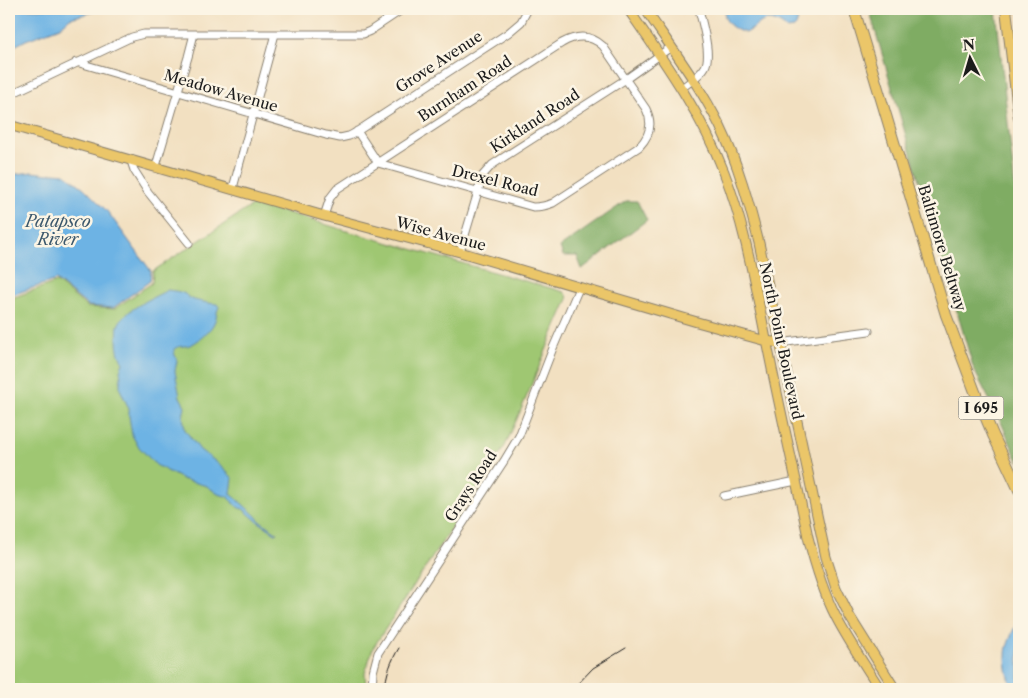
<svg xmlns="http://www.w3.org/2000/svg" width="1028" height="698" viewBox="0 0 1028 698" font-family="'Libre Caslon Text',serif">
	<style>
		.green { fill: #9fc772; stroke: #5e7247 }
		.forest { fill: #7fac64; stroke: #4e6440 }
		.water { fill: #6db3e4; stroke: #446880 }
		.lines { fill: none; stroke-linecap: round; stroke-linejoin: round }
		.minor-casing { stroke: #877e6e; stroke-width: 9 }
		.major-casing { stroke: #877e6e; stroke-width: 11 }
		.highway-casing { stroke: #877e6e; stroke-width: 12 }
		.minor { stroke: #fff; stroke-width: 7 }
		.major { stroke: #ebc669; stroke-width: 9 }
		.highway { stroke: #ebc669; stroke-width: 10 }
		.rail { stroke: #1c1c1c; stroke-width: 1 }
		.labels { text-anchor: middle; stroke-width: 5; stroke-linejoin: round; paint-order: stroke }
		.shield { fill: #fcf5e5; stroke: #5f5d58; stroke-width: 1 }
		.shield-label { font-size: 14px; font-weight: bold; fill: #1c1c1c }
		.street-label { font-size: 15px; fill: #1c1c1c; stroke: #fcf5e5 }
		.water-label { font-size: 16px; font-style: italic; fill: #3c586c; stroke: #fcf5e5 }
	</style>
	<rect width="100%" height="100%" fill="#fcf5e5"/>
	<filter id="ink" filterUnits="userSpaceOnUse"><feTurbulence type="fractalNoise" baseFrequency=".02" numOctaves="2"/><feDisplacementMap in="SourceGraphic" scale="10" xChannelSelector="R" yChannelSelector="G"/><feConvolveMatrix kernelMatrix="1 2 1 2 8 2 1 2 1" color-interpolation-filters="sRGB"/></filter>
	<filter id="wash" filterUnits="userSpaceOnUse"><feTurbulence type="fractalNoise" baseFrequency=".0096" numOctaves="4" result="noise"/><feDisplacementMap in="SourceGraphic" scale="20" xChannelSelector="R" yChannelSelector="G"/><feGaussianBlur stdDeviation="1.12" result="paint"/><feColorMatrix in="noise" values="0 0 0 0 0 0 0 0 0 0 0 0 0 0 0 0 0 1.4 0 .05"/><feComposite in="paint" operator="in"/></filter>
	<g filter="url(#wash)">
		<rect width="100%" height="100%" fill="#f2e0c1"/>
		<path class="green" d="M 256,203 L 347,231 L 554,289 L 564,292 L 567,295 L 568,299 C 546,348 527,398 505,446 L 373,648 L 365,673 L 366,689 L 9,689 L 9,299 L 57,282 L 87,307 L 114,309 L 152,283 L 153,271 Z"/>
		<path class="forest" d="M 869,9 L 996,9 L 1019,227 L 1019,463 L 1000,420 L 974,370 Z
			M 626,201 L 637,201 L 647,220 L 582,269 L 577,256 L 563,256 L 560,247 Z"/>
		<path class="water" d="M 9,9 L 101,9 L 90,13 L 70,18 L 60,27 L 26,40 L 9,49 Z
			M 726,9 L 801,9 L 796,26 L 794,28 L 787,29 C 780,23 770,16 760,23 C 755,27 753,29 746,33 C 736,31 720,21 726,9 Z
			M 32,172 L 48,174 L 54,173 L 65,174 L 84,188 L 107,211 L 151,271 L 150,281 L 113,308 L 88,306 L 56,280 L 9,296 L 9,175 Z
			M 168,290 C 173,291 180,291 185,294 C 186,295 190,299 192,299 C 195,301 214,304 217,304 L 219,307 C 216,312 217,318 214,323 C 211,330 197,343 190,345 C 184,347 180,345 174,349 L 174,352 L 177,361 L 175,371 L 180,397 L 185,406 L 183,417 L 185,430 L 200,450 L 215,461 L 233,478 L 231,494 L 255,515 L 259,520 L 278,533 L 277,534 L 257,521 L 243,509 L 239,508 L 232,502 L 229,497 L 218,494 L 207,486 L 182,479 L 156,465 L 138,446 L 132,435 L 129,416 L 129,409 L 120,389 L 120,382 L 121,378 L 120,370 L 123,363 C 118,354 117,348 117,337 C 118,334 117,329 118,326 C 122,311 154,297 168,290 Z
			M 1019,617 L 1019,689 L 1013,689 C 1008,678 1004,659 1007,647 C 1010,637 1015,627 1019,617 Z"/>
	</g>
	<g filter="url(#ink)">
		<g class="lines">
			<defs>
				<path id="minor" d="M 76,62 L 326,135 L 340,138 L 349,136 L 353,134 L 508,33 L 521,22 L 528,9
					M 682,88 C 689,82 700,76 705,67 C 712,55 702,23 699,9
					M 9,95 L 132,37 L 144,34 L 363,34 L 370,31 L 403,9
					M 133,160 L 132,164 L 134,170 L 148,192 L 189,243
					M 156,166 L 188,57 L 194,34
					M 233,188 L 275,34
					M 324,216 L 330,198 L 337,189 L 562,43 C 576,35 590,34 603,46 L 646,109 C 653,123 650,136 639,147 L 553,203 C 546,206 540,207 533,207 L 378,163 L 357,131
					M 460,252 L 483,175 L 492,165 L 501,159 L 626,79 L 671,47
					M 780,343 L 869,331
					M 724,496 L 796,481
					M 372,689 L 373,672 L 378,653 L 504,461 L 519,436 L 553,348 L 579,288"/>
				<path id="major" d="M 628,9 C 664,61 701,113 724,172 C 747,231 757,298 770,359 C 782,419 796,478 808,537 C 815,565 823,592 836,617 C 849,642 865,665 880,689
					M 645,9 C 671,47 699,84 720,126 C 738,163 749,203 759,243 L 826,557 L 836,588 L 850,617 L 895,689
					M 9,125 L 324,216 L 460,252 L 697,322 L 766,341 L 780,343"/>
				<path id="highway" d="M 854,9 L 946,315 L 977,397 L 993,435 L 1019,490
					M 1006,9 L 1019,118"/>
			</defs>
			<use href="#minor" class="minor-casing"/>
			<use href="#major" class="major-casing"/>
			<use href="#highway" class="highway-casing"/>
			<use href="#minor" class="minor"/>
			<use href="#major" class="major"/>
			<use href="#highway" class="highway"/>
			<path class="rail" d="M 385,689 C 386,674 391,661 399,648
				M 573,689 L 593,668 L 626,648"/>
		</g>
	</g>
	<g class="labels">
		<rect class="shield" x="958.5" y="396.5" width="45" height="23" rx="4"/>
		<g class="shield-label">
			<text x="981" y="413">I 695</text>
		</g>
		<g class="street-label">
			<text transform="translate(439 62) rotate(-33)" y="5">Grove Avenue</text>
			<text transform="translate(465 89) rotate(-33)" y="5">Burnham Road</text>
			<text transform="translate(221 91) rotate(16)" y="5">Meadow Avenue</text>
			<text transform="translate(535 121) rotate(-33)" y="5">Kirkland Road</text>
			<text transform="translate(495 181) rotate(14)" y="5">Drexel Road</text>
			<text transform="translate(441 234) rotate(15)" y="5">Wise Avenue</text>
			<text transform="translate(942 248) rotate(73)" y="5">Baltimore Beltway</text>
			<text transform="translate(781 341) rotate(78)" y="5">North Point Boulevard</text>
			<text transform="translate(471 486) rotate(-57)" y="5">Grays Road</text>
		</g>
		<g class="water-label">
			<text x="58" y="227">Patapsco<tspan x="58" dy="18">River</tspan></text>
		</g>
	</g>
	<rect width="1028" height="698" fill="none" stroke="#fcf5e5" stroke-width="30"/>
	<g transform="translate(970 58) rotate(355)" stroke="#fcf5e5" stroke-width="4" paint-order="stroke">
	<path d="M0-4L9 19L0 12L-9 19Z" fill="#1c1c1c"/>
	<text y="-8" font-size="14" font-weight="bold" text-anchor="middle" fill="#1c1c1c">N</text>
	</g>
</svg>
